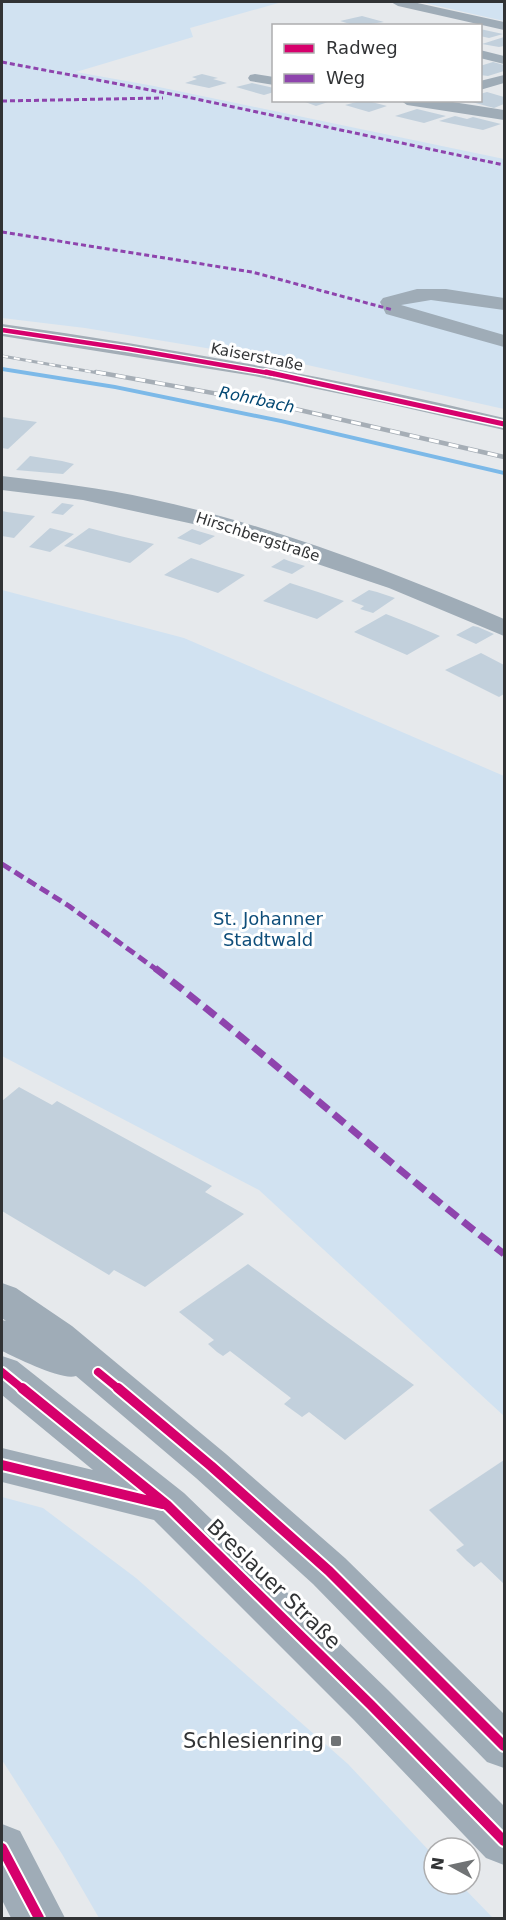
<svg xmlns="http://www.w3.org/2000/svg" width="506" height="1920" viewBox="0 0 506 1920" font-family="'DejaVu Sans',sans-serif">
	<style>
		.green { fill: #d1e2f1 }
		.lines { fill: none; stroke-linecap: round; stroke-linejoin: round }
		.stream { fill: #7cb9e8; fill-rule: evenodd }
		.building { fill: #c2d0dc }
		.minor { fill: #9facb7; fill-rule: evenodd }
		.major { fill: #a2adb6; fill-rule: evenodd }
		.rail-far1-casing { stroke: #a6aeb6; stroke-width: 3 }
		.rail-casing { stroke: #a6aeb6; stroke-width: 4.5 }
		.rail-far1 { stroke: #fff; stroke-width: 2; stroke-dasharray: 6; stroke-linecap: butt }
		.rail { stroke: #fff; stroke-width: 3; stroke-dasharray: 10; stroke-linecap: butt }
		.quiet-far2 { stroke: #8e44ad; stroke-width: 3; stroke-dasharray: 5 3; stroke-linecap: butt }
		.quiet-far1 { stroke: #8e44ad; stroke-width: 5; stroke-dasharray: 10 5; stroke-linecap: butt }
		.quiet { stroke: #8e44ad; stroke-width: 7; stroke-dasharray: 14 7; stroke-linecap: butt }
		.cycleway-far3-casing { stroke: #fff; stroke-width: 7 }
		.cycleway-far2-casing { stroke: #fff; stroke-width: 8 }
		.cycleway-far1-casing { stroke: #fff; stroke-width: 12 }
		.cycleway-casing { stroke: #fff; stroke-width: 14 }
		.cycleway-far3 { stroke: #d6006c; stroke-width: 4.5 }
		.cycleway-far2 { stroke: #d6006c; stroke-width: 5 }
		.cycleway-far1 { stroke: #d6006c; stroke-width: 8 }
		.cycleway { stroke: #d6006c; stroke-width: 10 }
		.poi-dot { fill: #707375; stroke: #fff; stroke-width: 2 }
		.labels { text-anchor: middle; stroke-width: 6; stroke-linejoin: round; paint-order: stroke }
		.far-street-label { font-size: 15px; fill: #313335; stroke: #fff }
		.far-water-label { font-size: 16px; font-style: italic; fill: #024772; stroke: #fff }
		.park-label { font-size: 18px; fill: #0f4e7a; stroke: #fff }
		.near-street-label { font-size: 21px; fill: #313335; stroke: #fff }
		.near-poi-label { font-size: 21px; fill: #313335; stroke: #fff; text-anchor: end }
	</style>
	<rect width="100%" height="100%" fill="#e6e9ec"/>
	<path class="green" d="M 2,2 L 282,2 L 190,28 L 193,37 L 76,72 L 154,86 L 504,159 L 504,409 L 303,364 L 85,328 L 2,318 Z
		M 420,2 L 504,2 L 504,21 Z
		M 2,590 L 184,638 L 504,776 L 504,1416 L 259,1190 L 2,1056 Z
		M 2,1497 L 43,1508 L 136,1578 L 348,1764 L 434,1856 L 434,1884 L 460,1884 L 493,1918 L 99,1918 L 62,1854 L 2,1760 Z"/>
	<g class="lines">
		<path class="stream" d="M 2,367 L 115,385 L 281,419 L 504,471 L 504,475 L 281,423 L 115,389 L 2,371 Z"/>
	</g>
	<path class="building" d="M 362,16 L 384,22 L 357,26 L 340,21 Z
		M 480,29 L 503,34 L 489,38 L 480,36 Z
		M 504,37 L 504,46 L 499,47 L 482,44 Z
		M 493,62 L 504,65 L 504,71 L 488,76 L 480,75 L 480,66 Z
		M 202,74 L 218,78 L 213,79 L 227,83 L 209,88 L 185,83 L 197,79 L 192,77 Z
		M 252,83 L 274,88 L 274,92 L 264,95 L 236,87 Z
		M 487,92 L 504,97 L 504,104 L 494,108 L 468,101 L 480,100 L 480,94 Z
		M 300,100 L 331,100 L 331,101 L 316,106 Z
		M 364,100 L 387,106 L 369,112 L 345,105 Z
		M 417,109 L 446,116 L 424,123 L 395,116 Z
		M 455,116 L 467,119 L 473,117 L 501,124 L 483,130 L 439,121 Z
		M 2,417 L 37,422 L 8,449 L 2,448 Z
		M 30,456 L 62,461 L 74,464 L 63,474 L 16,470 Z
		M 62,503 L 74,505 L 63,515 L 51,513 Z
		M 2,511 L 7,512 L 35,516 L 14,538 L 2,536 Z
		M 50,528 L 74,534 L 50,552 L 29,547 Z
		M 89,528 L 120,536 L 154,544 L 130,563 L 64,546 Z
		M 192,529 L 198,531 L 215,536 L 200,545 L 177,538 Z
		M 191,558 L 219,567 L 245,575 L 218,593 L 164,575 Z
		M 284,559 L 289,561 L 305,566 L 292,574 L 271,567 Z
		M 290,583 L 318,592 L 344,601 L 317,619 L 263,601 Z
		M 369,590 L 377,592 L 395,598 L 373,613 L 360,609 L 364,606 L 351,601 Z
		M 386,614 L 414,625 L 440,636 L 407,655 L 354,632 Z
		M 473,626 L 478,627 L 494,634 L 476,644 L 456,635 Z
		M 481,653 L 504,665 L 504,694 L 499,697 L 445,670 Z
		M 19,1087 L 52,1105 L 57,1101 L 212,1186 L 205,1192 L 244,1214 L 145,1287 L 114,1270 L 109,1275 L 2,1211 L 2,1101 Z
		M 248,1264 L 328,1323 L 414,1385 L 345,1440 L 309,1412 L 302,1417 L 284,1404 L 291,1398 L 230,1351 L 223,1356 L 217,1352 L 208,1344 L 214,1340 L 179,1312 Z
		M 504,1460 L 504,1584 L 481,1562 L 474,1567 L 467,1561 L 456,1550 L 464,1545 L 429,1510 Z"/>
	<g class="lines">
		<path class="minor" d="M 391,2 L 413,2 L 504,22 L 504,30 L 398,6 Z
			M 480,50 L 504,56 L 504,64 L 480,58 Z
			M 255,74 L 274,77 L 274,85 L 250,81 L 248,78 L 250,75 Z
			M 504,75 L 504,83 L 480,90 L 480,81 Z
			M 400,100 L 440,100 L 504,110 L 504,120 L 407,105 Z
			M 417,289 L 446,289 L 504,298 L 504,310 L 431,300 L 401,305 L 504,335 L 504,347 L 386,314 L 380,302 L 383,298 Z
			M 2,476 C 52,482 102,488 151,499 C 271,525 391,571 504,619 L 504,636 L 389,588 L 207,527 L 83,500 L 2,490 Z
			M 2,1283 L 16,1288 L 72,1326 L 226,1454 L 345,1558 L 504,1714 L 504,1768 L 487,1762 L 313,1584 L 196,1478 L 76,1376 C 62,1381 17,1358 2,1351 L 2,1320 L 6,1321 L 2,1318 Z
			M 2,1356 L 17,1361 L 184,1493 L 388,1690 L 504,1806 L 504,1865 L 486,1858 L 354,1720 L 154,1520 L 2,1482 L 2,1448 L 93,1470 L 2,1395 Z
			M 2,1824 L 20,1831 L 65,1918 L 11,1918 L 2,1900 Z"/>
		<path class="major" d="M 2,324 C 171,348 338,378 504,418 L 504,430 L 380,402 L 254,376 L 2,336 Z"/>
		<defs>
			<path id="rail-far1" d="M 2,356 L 104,374"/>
			<path id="rail" d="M 96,372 L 269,403 L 504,457"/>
		</defs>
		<use href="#rail-far1" class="rail-far1-casing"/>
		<use href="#rail" class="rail-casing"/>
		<use href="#rail-far1" class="rail-far1"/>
		<use href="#rail" class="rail"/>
		<path class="quiet-far2" d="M 2,62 L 187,97 L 504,165
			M 2,101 L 163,98
			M 2,232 L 252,272 L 393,310"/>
		<path class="quiet-far1" d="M 2,864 L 69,906 L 157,970"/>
		<path class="quiet" d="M 155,968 C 274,1060 385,1161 504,1254"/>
		<defs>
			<path id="cycleway-far3" d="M 2,330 L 129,349 L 274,374"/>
			<path id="cycleway-far2" d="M 266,372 L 504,424"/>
			<path id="cycleway-far1" d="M 2,1372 L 24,1390
				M 98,1372 L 120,1390"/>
			<path id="cycleway" d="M 22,1388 L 168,1506 L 371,1705 L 504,1841
				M 118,1388 L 211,1466 L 329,1571 L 504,1746
				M 2,1465 L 162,1504
				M 2,1848 L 39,1918"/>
		</defs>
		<use href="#cycleway-far3" class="cycleway-far3-casing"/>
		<use href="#cycleway-far2" class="cycleway-far2-casing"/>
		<use href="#cycleway-far1" class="cycleway-far1-casing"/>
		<use href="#cycleway" class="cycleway-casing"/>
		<use href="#cycleway-far3" class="cycleway-far3"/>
		<use href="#cycleway-far2" class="cycleway-far2"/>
		<use href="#cycleway-far1" class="cycleway-far1"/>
		<use href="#cycleway" class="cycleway"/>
	</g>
	<rect class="poi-dot" x="330" y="1735" width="12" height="12" rx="3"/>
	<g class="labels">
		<g class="far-street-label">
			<text transform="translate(257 357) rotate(11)" y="5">Kaiserstraße</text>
			<text transform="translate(258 537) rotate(18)" y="5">Hirschbergstraße</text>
		</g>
		<g class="far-water-label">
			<text transform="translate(257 399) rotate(12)" y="6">Rohrbach</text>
		</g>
		<g class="park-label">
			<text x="268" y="925">St. Johanner<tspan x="268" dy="21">Stadtwald</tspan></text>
		</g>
		<g class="near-street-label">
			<text transform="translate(274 1584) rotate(44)" y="7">Breslauer Straße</text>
		</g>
		<g class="near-poi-label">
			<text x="324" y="1748">Schlesienring</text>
		</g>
	</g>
	<rect width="506" height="1920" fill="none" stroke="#313335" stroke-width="6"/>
	<rect x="272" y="24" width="210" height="78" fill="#ffffff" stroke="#adadae" stroke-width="1.5"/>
	<rect x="284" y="44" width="30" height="9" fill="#d6006c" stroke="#adadae" stroke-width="1.5"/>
	<text x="326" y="54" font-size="18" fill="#313335">Radweg</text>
	<rect x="284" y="74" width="30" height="9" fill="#8e44ad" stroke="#adadae" stroke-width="1.5"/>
	<text x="326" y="84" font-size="18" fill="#313335">Weg</text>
	<g transform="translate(452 1866) rotate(278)"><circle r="28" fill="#ffffff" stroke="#adadae" stroke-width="1.5"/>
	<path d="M0-4.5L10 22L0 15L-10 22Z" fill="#707375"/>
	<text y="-9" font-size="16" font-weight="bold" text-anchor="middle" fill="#313335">N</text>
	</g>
</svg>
